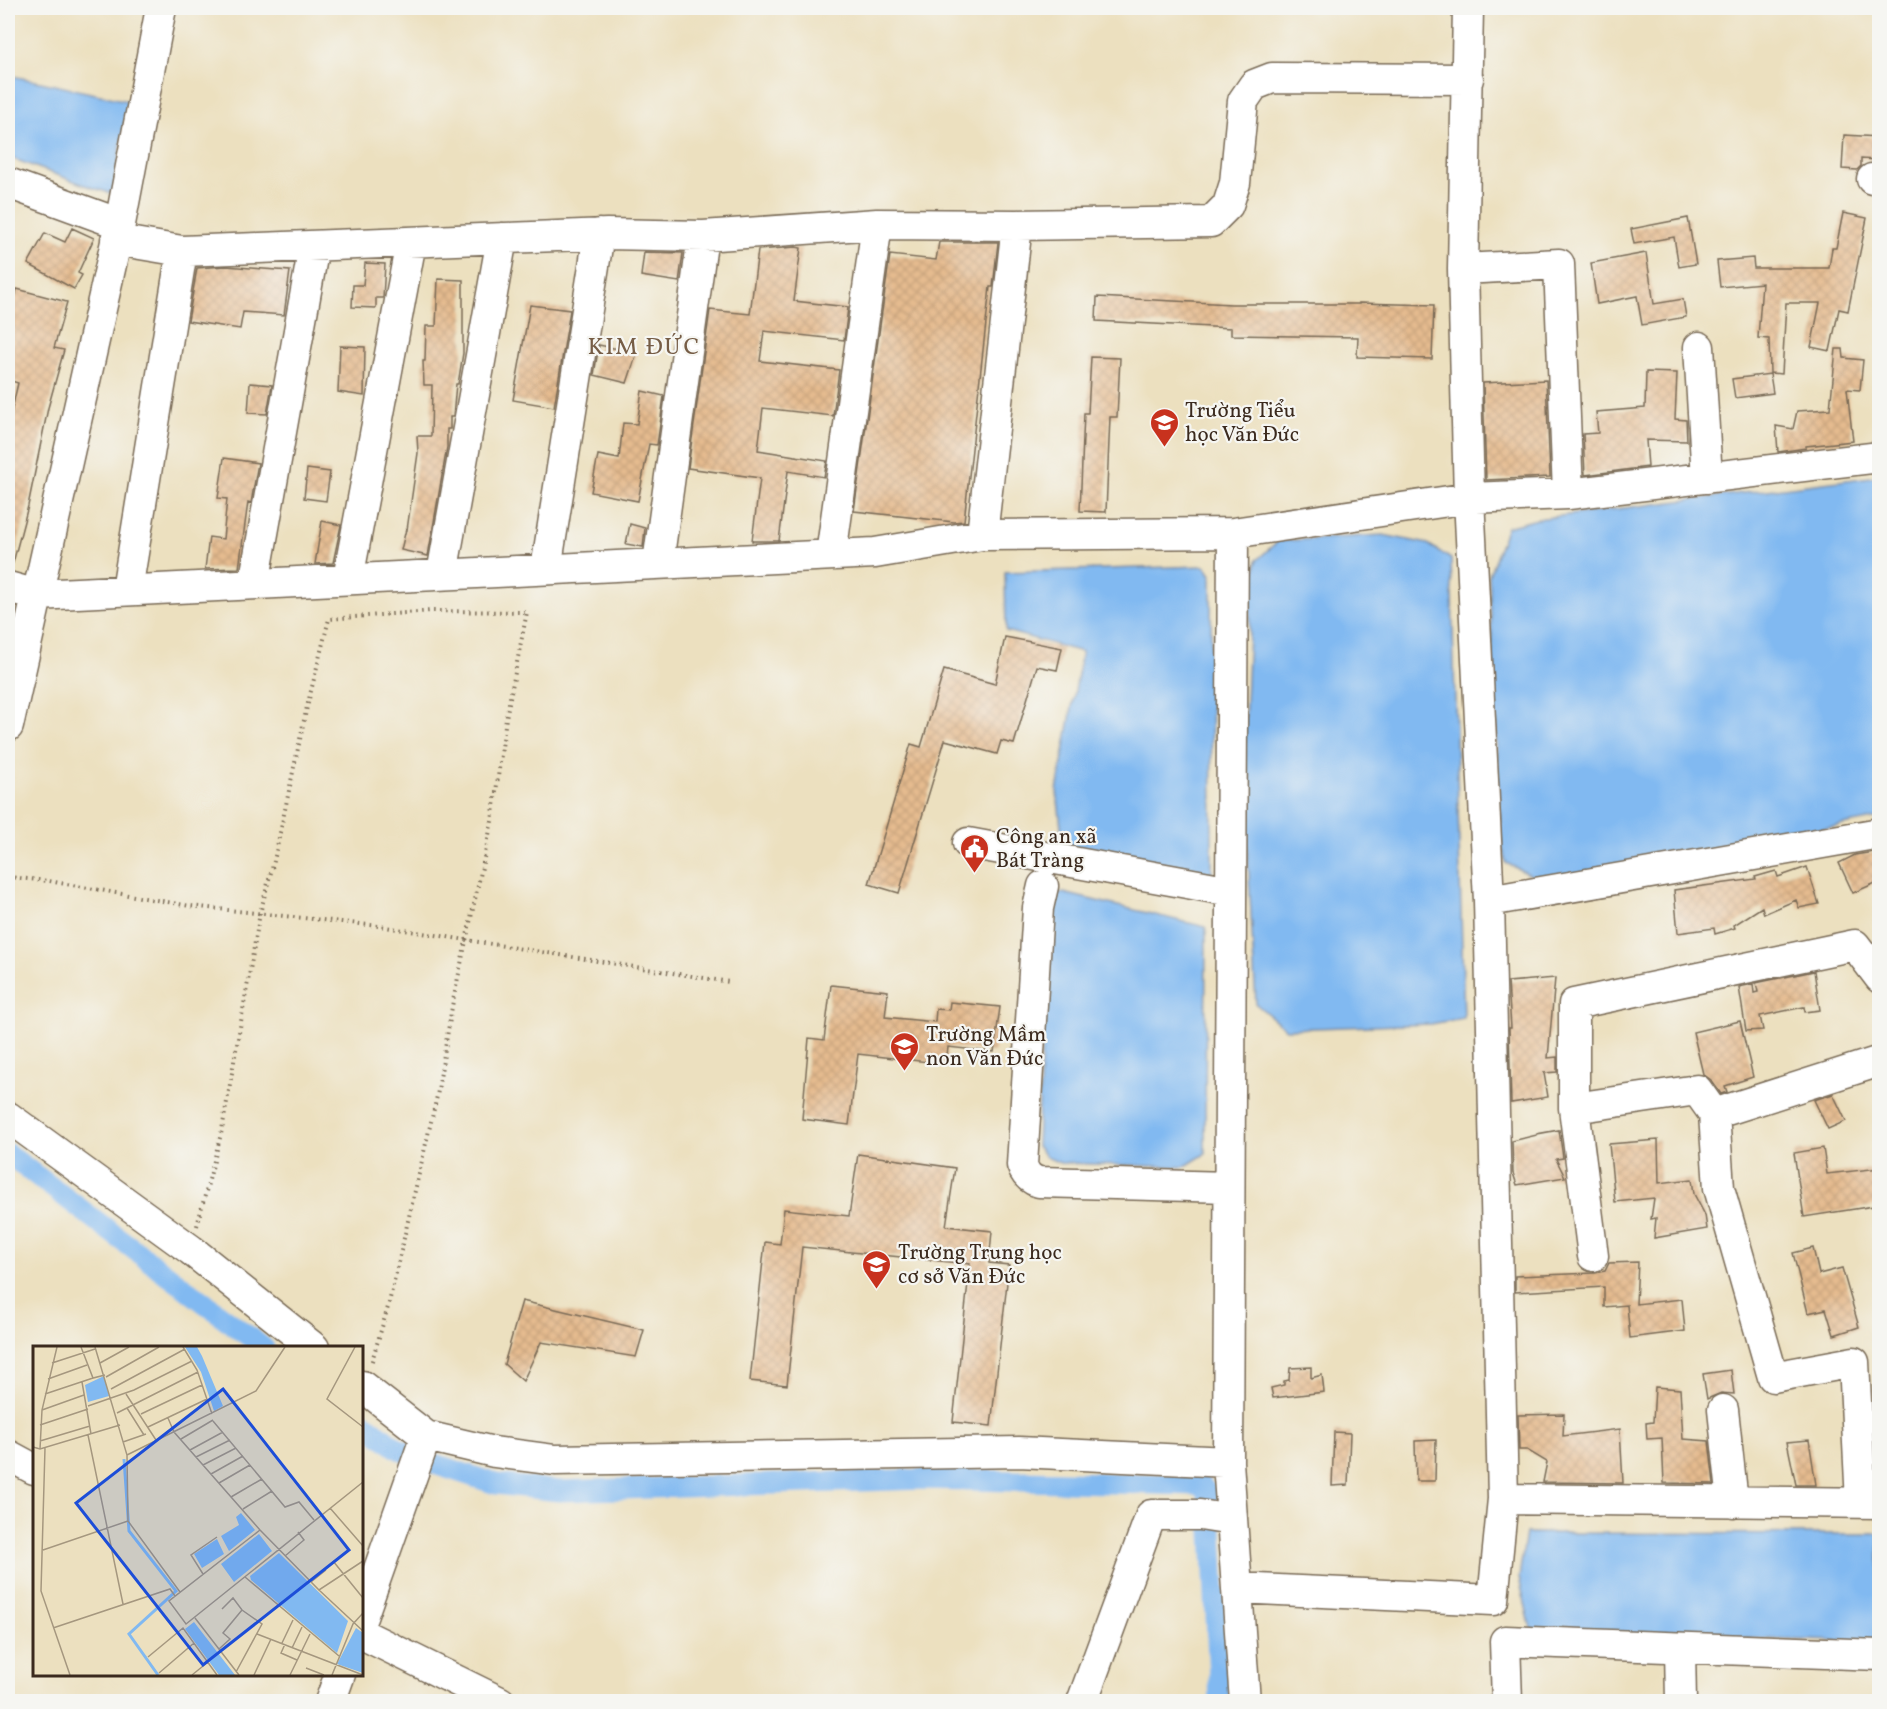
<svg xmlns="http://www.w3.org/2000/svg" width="1887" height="1709" viewBox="0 0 1887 1709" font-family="Vollkorn,serif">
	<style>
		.water { fill: #81b9f1; stroke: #5e7288; stroke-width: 1.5 }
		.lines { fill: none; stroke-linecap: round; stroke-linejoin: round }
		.canal { stroke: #81b9f1; stroke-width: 21 }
		.building { fill: url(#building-cross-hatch) }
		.minor-casing { stroke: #796a56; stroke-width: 33 }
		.path { stroke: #796a56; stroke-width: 4; stroke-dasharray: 1.5 4.5; stroke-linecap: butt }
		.minor { stroke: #fff; stroke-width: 30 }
		.labels { text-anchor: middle; stroke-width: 4.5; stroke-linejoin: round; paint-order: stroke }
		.poi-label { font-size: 21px; fill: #3b2a1e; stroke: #f6f6f2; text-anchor: start }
		.quarter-label { font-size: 24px; letter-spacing: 1.5px; fill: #765d46; stroke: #f6f6f2 }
		.inset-river { fill: none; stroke: #81b9f1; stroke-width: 3 }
		.inset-road { fill: none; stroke: #a5977f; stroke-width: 1.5 }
		.view { fill: #1d4ed8; fill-opacity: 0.15; stroke: #1d4ed8; stroke-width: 3 }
		.inset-edge { fill: none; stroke: #3b2a1e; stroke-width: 3 }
	</style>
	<defs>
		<pattern id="building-cross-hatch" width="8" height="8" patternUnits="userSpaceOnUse" patternTransform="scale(1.5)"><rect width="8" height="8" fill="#e5bb8f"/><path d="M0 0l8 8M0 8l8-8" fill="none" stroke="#c5a17b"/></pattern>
	</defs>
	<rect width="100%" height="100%" fill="#f6f6f2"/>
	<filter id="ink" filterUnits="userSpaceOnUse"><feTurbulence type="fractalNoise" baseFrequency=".0167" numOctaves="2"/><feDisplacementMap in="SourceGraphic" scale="12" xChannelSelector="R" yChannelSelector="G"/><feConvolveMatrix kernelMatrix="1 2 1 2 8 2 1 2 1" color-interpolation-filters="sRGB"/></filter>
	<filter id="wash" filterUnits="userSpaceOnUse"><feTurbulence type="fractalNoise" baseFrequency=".008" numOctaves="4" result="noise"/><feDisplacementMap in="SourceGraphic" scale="24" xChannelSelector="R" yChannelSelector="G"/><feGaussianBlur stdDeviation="1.35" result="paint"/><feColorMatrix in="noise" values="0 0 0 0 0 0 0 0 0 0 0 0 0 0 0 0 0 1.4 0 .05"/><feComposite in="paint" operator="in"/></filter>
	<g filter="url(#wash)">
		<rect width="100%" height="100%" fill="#ece0bf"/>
		<path class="water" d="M 8,75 L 128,101 L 113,194 L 90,187 L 8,157 Z
			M 1879,476 L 1879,818 L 1547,883 L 1506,863 L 1501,840 L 1489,575 L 1507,527 L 1537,519 Z
			M 1383,535 L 1428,544 L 1451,559 L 1464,1018 L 1431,1024 L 1286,1029 L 1256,1004 L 1243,769 L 1251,589 L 1257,560 L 1278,541 Z
			M 1205,566 L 1211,575 L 1212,877 L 1063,845 L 1057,791 L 1082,652 L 1006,631 L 1005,572 Z
			M 1055,891 L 1206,927 L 1205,1154 L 1184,1167 L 1060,1163 L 1046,1157 L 1037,1146 L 1048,909 Z
			M 1526,1533 L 1879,1534 L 1879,1642 L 1532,1633 L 1519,1578 Z"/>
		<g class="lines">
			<path class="canal" d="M 8,1154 L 264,1348
				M 362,1421 L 397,1448 L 419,1459 L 496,1484 L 559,1491 L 926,1479 L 1200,1485 L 1207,1492 L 1212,1531 L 1220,1702"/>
		</g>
		<g id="blocks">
			<path class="building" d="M 1844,135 L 1879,137 L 1878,160 L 1861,159 L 1861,166 L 1857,170 L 1842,169 Z
				M 1843,213 L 1867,218 L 1848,311 L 1839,309 L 1830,351 L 1811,347 L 1820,303 L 1786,303 L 1782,374 L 1770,373 L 1769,339 L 1758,338 L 1762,283 L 1720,287 L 1717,261 L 1753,258 L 1754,268 L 1829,268 L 1832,248 L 1836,248 Z
				M 1688,218 L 1696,264 L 1679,267 L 1674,237 L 1634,244 L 1631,229 Z
				M 72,228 L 94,238 L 78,273 L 82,275 L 74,289 L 28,264 L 45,233 L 65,242 Z
				M 939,242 L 998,242 L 993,287 L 990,287 L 964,521 L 954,522 L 854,511 L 890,255 L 936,260 Z
				M 796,247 L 801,248 L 794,301 L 848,307 L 844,340 L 764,331 L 760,361 L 839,370 L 833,416 L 763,408 L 758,450 L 827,461 L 824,477 L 788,471 L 779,541 L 752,541 L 760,478 L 688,468 L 710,310 L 750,314 L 758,250 Z
				M 644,252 L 683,253 L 679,282 L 641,276 Z
				M 1646,253 L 1654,304 L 1683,299 L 1686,317 L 1642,325 L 1637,296 L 1597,304 L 1591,263 Z
				M 365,263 L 385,264 L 383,298 L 376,298 L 376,308 L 352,307 L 353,285 L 363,285 Z
				M 226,266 L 290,271 L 284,315 L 243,312 L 240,329 L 188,321 L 197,268 Z
				M 438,279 L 463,280 L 463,353 L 458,384 L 456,384 L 453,417 L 450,417 L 450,429 L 447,429 L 447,447 L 428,556 L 401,550 L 406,529 L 407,530 L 418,453 L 417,436 L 431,436 L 432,385 L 424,385 L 423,361 L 425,361 L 426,326 L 436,326 Z
				M 17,289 L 67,302 L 54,348 L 64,350 L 48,408 L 28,506 L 13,563 L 8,563 L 8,418 L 10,418 L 18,383 L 8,380 L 8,326 Z
				M 1097,297 L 1231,304 L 1359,304 L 1359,303 L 1434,305 L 1432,359 L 1357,357 L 1358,337 L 1231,335 L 1231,328 L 1096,321 Z
				M 530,305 L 570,310 L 554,407 L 513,400 Z
				M 599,345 L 637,353 L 627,383 L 594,375 Z
				M 340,346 L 365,347 L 364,396 L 338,392 Z
				M 1836,349 L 1843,349 L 1844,358 L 1863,360 L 1860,390 L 1847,389 L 1853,441 L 1806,446 L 1806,448 L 1778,452 L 1776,426 L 1793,429 L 1797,411 L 1830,409 Z
				M 1091,357 L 1120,358 L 1117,417 L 1110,417 L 1106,512 L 1080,511 L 1084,413 L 1088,413 Z
				M 1646,372 L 1677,373 L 1675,419 L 1686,420 L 1687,441 L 1646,440 L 1648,467 L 1585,475 L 1583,434 L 1598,433 L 1596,412 L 1645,408 Z
				M 1770,374 L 1773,393 L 1735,398 L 1732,379 Z
				M 1546,380 L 1550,477 L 1486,480 L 1483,383 Z
				M 250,383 L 272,385 L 267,414 L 248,413 Z
				M 642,391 L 664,396 L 657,445 L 649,444 L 638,501 L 591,492 L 598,455 L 619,459 L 623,423 L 637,424 Z
				M 224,458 L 258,463 L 251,503 L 248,502 L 239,568 L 205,569 L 209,537 L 223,539 L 227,499 L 218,498 Z
				M 307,469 L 330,472 L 326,501 L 304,498 Z
				M 322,521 L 341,525 L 333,563 L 315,564 Z
				M 630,524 L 645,528 L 643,547 L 626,544 Z
				M 1005,637 L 1062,648 L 1057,670 L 1037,666 L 1014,744 L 1001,741 L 997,754 L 945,740 L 899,893 L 869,884 L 911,744 L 921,747 L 944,670 L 995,684 Z
				M 1880,851 L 1880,881 L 1853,893 L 1839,863 L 1855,855 Z
				M 1807,867 L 1819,904 L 1799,908 L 1796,900 L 1764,914 L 1762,907 L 1734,925 L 1735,928 L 1715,934 L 1714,928 L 1678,933 L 1674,890 L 1756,879 L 1755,877 L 1776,871 L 1778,877 Z
				M 1814,971 L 1820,1010 L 1805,1012 L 1804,1007 L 1760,1016 L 1763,1030 L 1746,1031 L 1739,987 L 1753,984 L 1754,993 L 1758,992 L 1756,983 Z
				M 1555,978 L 1548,1058 L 1557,1057 L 1557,1072 L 1544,1073 L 1548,1097 L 1511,1103 L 1509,1028 L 1511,1028 L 1508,982 Z
				M 831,985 L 888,991 L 885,1017 L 935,1022 L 936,1009 L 949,1010 L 950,1002 L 1000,1007 L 994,1052 L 948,1047 L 946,1064 L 858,1054 L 849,1125 L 802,1119 L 809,1038 L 824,1040 Z
				M 1740,1021 L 1753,1077 L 1725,1086 L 1727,1092 L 1721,1094 L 1711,1080 L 1703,1074 L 1693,1032 Z
				M 1833,1094 L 1846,1121 L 1828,1129 L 1814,1100 Z
				M 1559,1130 L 1563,1158 L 1556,1159 L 1565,1177 L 1517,1185 L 1513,1173 L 1512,1141 L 1537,1135 L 1537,1134 Z
				M 1658,1140 L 1659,1183 L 1692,1179 L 1694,1194 L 1705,1215 L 1707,1229 L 1654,1238 L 1656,1218 L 1651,1219 L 1654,1198 L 1615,1202 L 1609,1144 Z
				M 1823,1148 L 1827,1174 L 1880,1168 L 1880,1205 L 1804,1217 L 1794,1153 Z
				M 858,1154 L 955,1168 L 946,1226 L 992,1231 L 989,1263 L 1009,1265 L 991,1426 L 953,1422 L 970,1264 L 802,1247 L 787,1385 L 750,1381 L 765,1242 L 780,1244 L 784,1209 L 849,1216 Z
				M 1813,1248 L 1819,1274 L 1842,1268 L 1859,1327 L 1834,1335 L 1826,1309 L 1808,1313 L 1793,1253 Z
				M 1638,1262 L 1636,1304 L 1682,1299 L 1685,1331 L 1630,1338 L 1627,1305 L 1604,1307 L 1604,1287 L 1515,1292 L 1515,1276 L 1595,1273 L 1605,1271 L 1609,1263 Z
				M 522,1301 L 644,1330 L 636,1357 L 541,1342 L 523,1381 L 504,1364 Z
				M 1311,1367 L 1311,1378 L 1322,1375 L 1324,1392 L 1273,1398 L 1271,1388 L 1284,1385 L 1284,1381 L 1289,1380 L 1290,1368 Z
				M 1731,1370 L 1734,1394 L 1721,1393 L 1707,1399 L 1703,1374 Z
				M 1655,1387 L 1680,1389 L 1683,1439 L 1709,1441 L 1714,1484 L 1664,1483 L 1662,1438 L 1647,1439 L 1646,1423 L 1653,1422 Z
				M 1564,1414 L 1563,1436 L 1620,1429 L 1623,1483 L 1543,1482 L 1547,1462 L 1527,1450 L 1519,1450 L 1518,1415 Z
				M 1334,1432 L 1350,1433 L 1348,1485 L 1332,1486 Z
				M 1436,1440 L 1435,1481 L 1416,1481 L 1415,1441 Z
				M 1809,1440 L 1816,1485 L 1796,1485 L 1787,1442 Z"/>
		</g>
	</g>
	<g filter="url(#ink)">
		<use href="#blocks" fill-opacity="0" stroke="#796a56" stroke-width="1.5"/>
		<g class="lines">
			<defs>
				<path id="minor" d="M 1872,179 L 1880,179
					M 8,183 L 120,224
					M 116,240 L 182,251 L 127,590
					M 182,251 L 607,234 L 703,236 L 877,224 L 1017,225 L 1211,222 L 1228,205 L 1235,183 L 1243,101 L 1254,85 L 1272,78 L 1468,79
					M 1463,269 L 1559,264 L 1568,494
					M 1699,347 L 1707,478
					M 1233,533 L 1228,1462 L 1245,1702
					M 982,535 L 1017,225
					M 831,555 L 877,224
					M 658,563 L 703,236
					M 546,569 L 599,234
					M 442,574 L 502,238
					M 348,579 L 411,242
					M 254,584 L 314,246
					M 8,587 L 37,595 L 875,553 L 982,535 L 1233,533 L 1469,498 L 1568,494 L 1880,457
					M 8,726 L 120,224 L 161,8
					M 968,843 L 1231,891
					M 1043,886 L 1038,908 L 1022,1165 C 1025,1174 1029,1179 1039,1182 L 1229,1187
					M 1489,901 L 1880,833
					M 1574,1108 L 1574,1004 L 1855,945 L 1880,978
					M 1714,1114 L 1719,1188 L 1773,1377 L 1854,1362 L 1861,1503
					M 8,1117 L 191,1250 L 314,1348
					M 1593,1256 L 1574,1108 L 1697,1090 L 1714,1114 L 1880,1061
					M 362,1386 L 426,1436 L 494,1452 L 555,1460 L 1019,1452 L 1228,1462
					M 1723,1410 L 1733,1502
					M 8,1455 L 34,1469
					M 1503,1499 L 1880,1503
					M 1237,1588 L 1493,1600 L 1503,1499 L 1489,901 L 1469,498 L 1463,269 L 1468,8
					M 362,1617 L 426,1436
					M 362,1634 L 500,1702
					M 1680,1648 L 1681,1702
					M 330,1702 L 340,1674
					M 1082,1702 L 1151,1515 L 1200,1515 L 1232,1520
					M 1507,1702 L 1505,1641 L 1880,1655"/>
			</defs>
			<use href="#minor" class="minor-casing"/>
			<path class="path" d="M 8,877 L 49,881 L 190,906 L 379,926 L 729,982
				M 197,1226 L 222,1130 L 260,913 L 274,861 L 306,711 L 329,619 L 431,611 L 527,612 L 506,718 L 492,821 L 453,1001 L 437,1096 L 388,1307 L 371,1364"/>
			<use href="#minor" class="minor"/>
		</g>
	</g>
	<defs>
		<symbol id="school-pin" viewBox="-11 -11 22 30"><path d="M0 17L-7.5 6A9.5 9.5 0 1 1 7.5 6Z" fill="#c8321e" stroke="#f6f6f2"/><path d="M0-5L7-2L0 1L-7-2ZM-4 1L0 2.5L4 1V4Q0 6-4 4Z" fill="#fff"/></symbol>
		<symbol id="civic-pin" viewBox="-11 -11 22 30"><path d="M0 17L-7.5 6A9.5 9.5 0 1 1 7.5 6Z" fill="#c8321e" stroke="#f6f6f2"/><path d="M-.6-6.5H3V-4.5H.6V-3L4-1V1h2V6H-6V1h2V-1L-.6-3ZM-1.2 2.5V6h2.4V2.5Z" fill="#fff"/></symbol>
	</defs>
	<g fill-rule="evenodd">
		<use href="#school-pin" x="1148" y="406" width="33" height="45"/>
		<use href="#civic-pin" x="958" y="832" width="33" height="45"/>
		<use href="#school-pin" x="888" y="1030" width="33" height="45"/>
		<use href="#school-pin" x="860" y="1248" width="33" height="45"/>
	</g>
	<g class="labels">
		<g class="poi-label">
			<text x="1185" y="417">Trường Tiểu<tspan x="1185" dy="24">học Văn Đức</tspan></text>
			<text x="996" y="843">Công an xã<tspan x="996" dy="24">Bát Tràng</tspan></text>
			<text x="926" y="1041">Trường Mầm<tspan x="926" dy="24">non Văn Đức</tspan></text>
			<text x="898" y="1259">Trường Trung học<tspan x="898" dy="24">cơ sở Văn Đức</tspan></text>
		</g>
		<g class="quarter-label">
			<text x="644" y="354">KIM ĐỨC</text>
		</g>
	</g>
	<g transform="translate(33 1346)">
		<rect width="330" height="330" fill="#ece0bf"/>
		<path d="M 152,1 L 164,1 L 169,10 L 190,60 L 181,65 L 168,26 ZM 71,30 L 76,50 L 55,56 L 52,39 ZM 208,167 L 222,184 L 196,205 L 188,190 L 206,179 L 203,171 ZM 226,188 L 239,205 L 201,236 L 188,218 ZM 184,193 L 191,208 L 169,222 L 161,208 ZM 246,207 L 315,275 L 304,307 L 218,234 L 217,230 ZM 161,276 L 202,329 L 186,329 L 152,283 ZM 323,282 L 330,287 L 330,327 L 304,318 Z" fill="#81b9f1"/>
		<path class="inset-river" d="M 91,113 L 96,185 L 143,245 L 96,288 L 125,329"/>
		<path class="inset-road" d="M 48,1 L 60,32 L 72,29M 62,1 L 94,109 L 95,175 L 147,246M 150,1 L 164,24 L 179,68M 322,1 L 294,53 L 330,81M 19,17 L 62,3M 67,17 L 96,1M 73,31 L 126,1M 15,33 L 54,19M 49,36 L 58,88M 78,43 L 152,3M 12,48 L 60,32M 93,48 L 123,94M 55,60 L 101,44 L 159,15M 94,62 L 111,89M 9,64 L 51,49M 84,67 L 165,26M 108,68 L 169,39M 135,72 L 141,86 L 227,184 L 286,244 L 330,215M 180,75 L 252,161 L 266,156 L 281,174M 7,79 L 55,63M 115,81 L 174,53M 55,89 L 90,258M 148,93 L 180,74M 7,95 L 57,80M 90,96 L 113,88M 0,101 L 7,103 L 87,79M 12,102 L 8,245 L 37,329M 7,103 L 9,64 L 24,1M 157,104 L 190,86M 94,109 L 223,45 L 252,1M 163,111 L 197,94M 170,119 L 203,102M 178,128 L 210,110M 186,137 L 217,119M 198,151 L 229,133M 297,162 L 330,200M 210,163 L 239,145M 227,184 L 136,255 L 153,278 L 330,136M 10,204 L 95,175M 252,210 L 271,194 L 265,186M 300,215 L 330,252M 170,228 L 158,209 L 184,191M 212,231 L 306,310M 278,236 L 293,224M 286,244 L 330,285M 189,263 L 200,252 L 209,264 L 229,278 L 203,326M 162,272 L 206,329M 20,282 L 137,243 L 142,250M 224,288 L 330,329M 249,297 L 260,274M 252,298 L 248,307 L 264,314M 259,302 L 269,281M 186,303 L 197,293 L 190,287 L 209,264M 115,311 L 150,282 L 184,329M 273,322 L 291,329M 126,327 L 161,297M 159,329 L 175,316M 221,329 L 238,293M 257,329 L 277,288M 299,329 L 320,278 L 330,267"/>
		<path class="view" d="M 190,43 L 316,204 L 170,319 L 43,157 Z"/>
		<rect width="330" height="330" class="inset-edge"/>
	</g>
	<rect width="1887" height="1709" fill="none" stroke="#f6f6f2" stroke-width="30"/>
</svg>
